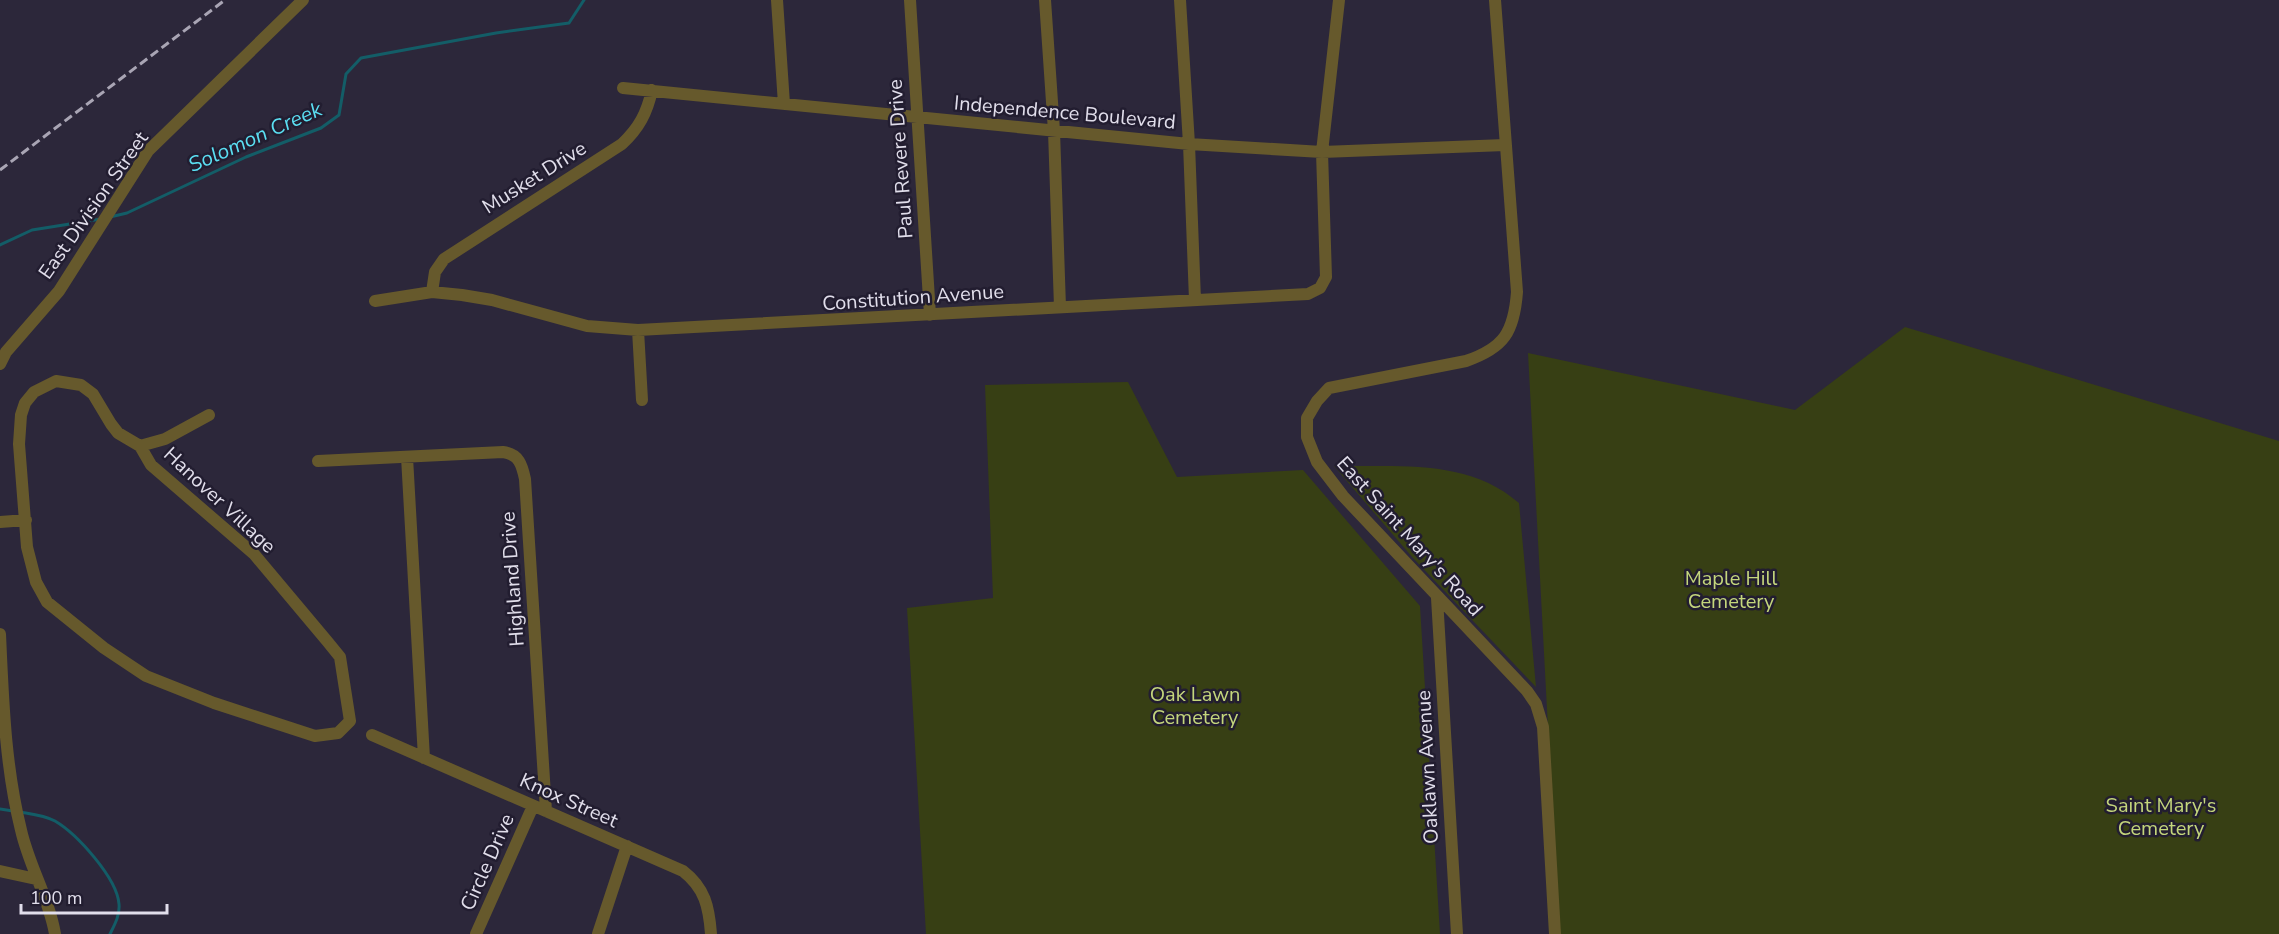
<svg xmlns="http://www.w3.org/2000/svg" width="2279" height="934" viewBox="0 0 2279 934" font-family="'Nunito Sans',sans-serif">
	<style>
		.green { fill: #373f14 }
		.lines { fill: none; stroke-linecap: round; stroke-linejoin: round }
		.stream { stroke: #135d67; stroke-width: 3 }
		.minor { stroke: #66592c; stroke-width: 12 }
		.rail { stroke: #a9a5b4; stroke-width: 3; stroke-dasharray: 9 4.5; stroke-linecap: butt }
		.labels { text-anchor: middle; stroke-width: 5; stroke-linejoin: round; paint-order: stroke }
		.street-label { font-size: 20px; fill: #e1deeb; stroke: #221d30 }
		.park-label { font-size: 20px; fill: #c4d67c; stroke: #221d30 }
		.water-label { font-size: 21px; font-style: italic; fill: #5bdff2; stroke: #221d30 }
	</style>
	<rect width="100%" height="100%" fill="#2c273a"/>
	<path class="green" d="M 1905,327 L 2279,441 L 2279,934 L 1559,934 L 1528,353 L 1795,410 Z
		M 1128,382 L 1177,477 L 1303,470 L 1420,606 L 1440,934 L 926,934 L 907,608 L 993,598 L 985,385 Z
		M 1334,466 C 1397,467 1468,458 1519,503 L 1536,687 L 1413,558 Z"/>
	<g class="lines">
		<path class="stream" d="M 110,217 L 127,213 L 246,157 L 321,128 L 339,115 L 346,74 L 361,58 L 496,33 L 569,23 L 584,0
			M 0,245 L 32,230 L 101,219
			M 0,809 L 13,811
			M 20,812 C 32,814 44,815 55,821 C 77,834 117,878 119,904 C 120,915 115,924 110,934"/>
		<path class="minor" d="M 777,0 L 784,104
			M 910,0 L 930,315
			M 1045,0 L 1054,131 L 1060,307
			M 1180,0 L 1189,144 L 1195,300
			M 1495,0 L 1517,292 C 1514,332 1504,348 1466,361 L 1329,388 L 1317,401 L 1307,418 L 1307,437 L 1317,462 L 1343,496 L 1527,691 L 1536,704 L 1543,727 L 1555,934
			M 623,88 L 1189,144 L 1322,152 L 1505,145
			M 432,292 L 435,272 L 444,259 L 622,144 C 639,128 647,113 652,90
			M 375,301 L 432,292 L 462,295 L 492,300 L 587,326 L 638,330 L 1308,294 L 1320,288 L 1326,277 L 1322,152 L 1339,0
			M 638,330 L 642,400
			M 0,364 L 6,352 L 59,291 L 148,151 L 303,0
			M 56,381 L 81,385 L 93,394 L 111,424 L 118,433 L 140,446 L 151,465 L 254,554 L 327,641 L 340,657 L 350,721 L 338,733 L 315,736 L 214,703 L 146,676 L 104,648 L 47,602 L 36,582 L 27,547 L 19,444 L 21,415 L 25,403 L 34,392 Z
			M 140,446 L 165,439 L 209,415
			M 407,457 L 424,758
			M 318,461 L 503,452 C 519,454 522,465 525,479 L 546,811
			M 0,522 L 26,520
			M 1437,598 L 1457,934
			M 0,634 C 3,700 5,766 21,830 C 29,866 49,898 55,934
			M 372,735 L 683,871 C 705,888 709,907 711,934
			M 0,871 L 36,879
			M 476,934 L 533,806
			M 598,934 L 627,846"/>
		<path class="rail" d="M 0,170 L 225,0"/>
	</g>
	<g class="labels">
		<g class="street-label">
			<text transform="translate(1065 112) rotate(5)" y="7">Independence Boulevard</text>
			<text transform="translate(900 159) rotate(-94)" y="7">Paul Revere Drive</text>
			<text transform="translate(534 177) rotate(-32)" y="7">Musket Drive</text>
			<text transform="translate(93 205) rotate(-55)" y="7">East Division Street</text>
			<text transform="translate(913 297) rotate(-4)" y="7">Constitution Avenue</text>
			<text transform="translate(220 500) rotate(43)" y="7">Hanover Village</text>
			<text transform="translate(1410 536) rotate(48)" y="7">East Saint Mary's Road</text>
			<text transform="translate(512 579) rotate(-94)" y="7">Highland Drive</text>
			<text transform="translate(1427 767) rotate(-93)" y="7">Oaklawn Avenue</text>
			<text transform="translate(569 800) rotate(24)" y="7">Knox Street</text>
			<text transform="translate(487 862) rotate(-66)" y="7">Circle Drive</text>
		</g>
		<g class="park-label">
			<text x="1731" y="585">Maple Hill<tspan x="1731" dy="23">Cemetery</tspan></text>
			<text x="1195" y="701">Oak Lawn<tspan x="1195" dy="23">Cemetery</tspan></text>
			<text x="2161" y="812">Saint Mary's<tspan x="2161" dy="23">Cemetery</tspan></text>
		</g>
		<g class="water-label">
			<text transform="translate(255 137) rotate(-24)" y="7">Solomon Creek</text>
		</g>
	</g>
	<path d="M21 904v9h146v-9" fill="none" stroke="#e1deeb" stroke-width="3"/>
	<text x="30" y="904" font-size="18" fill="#e1deeb" stroke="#221d30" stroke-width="4.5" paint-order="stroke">100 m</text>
</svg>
